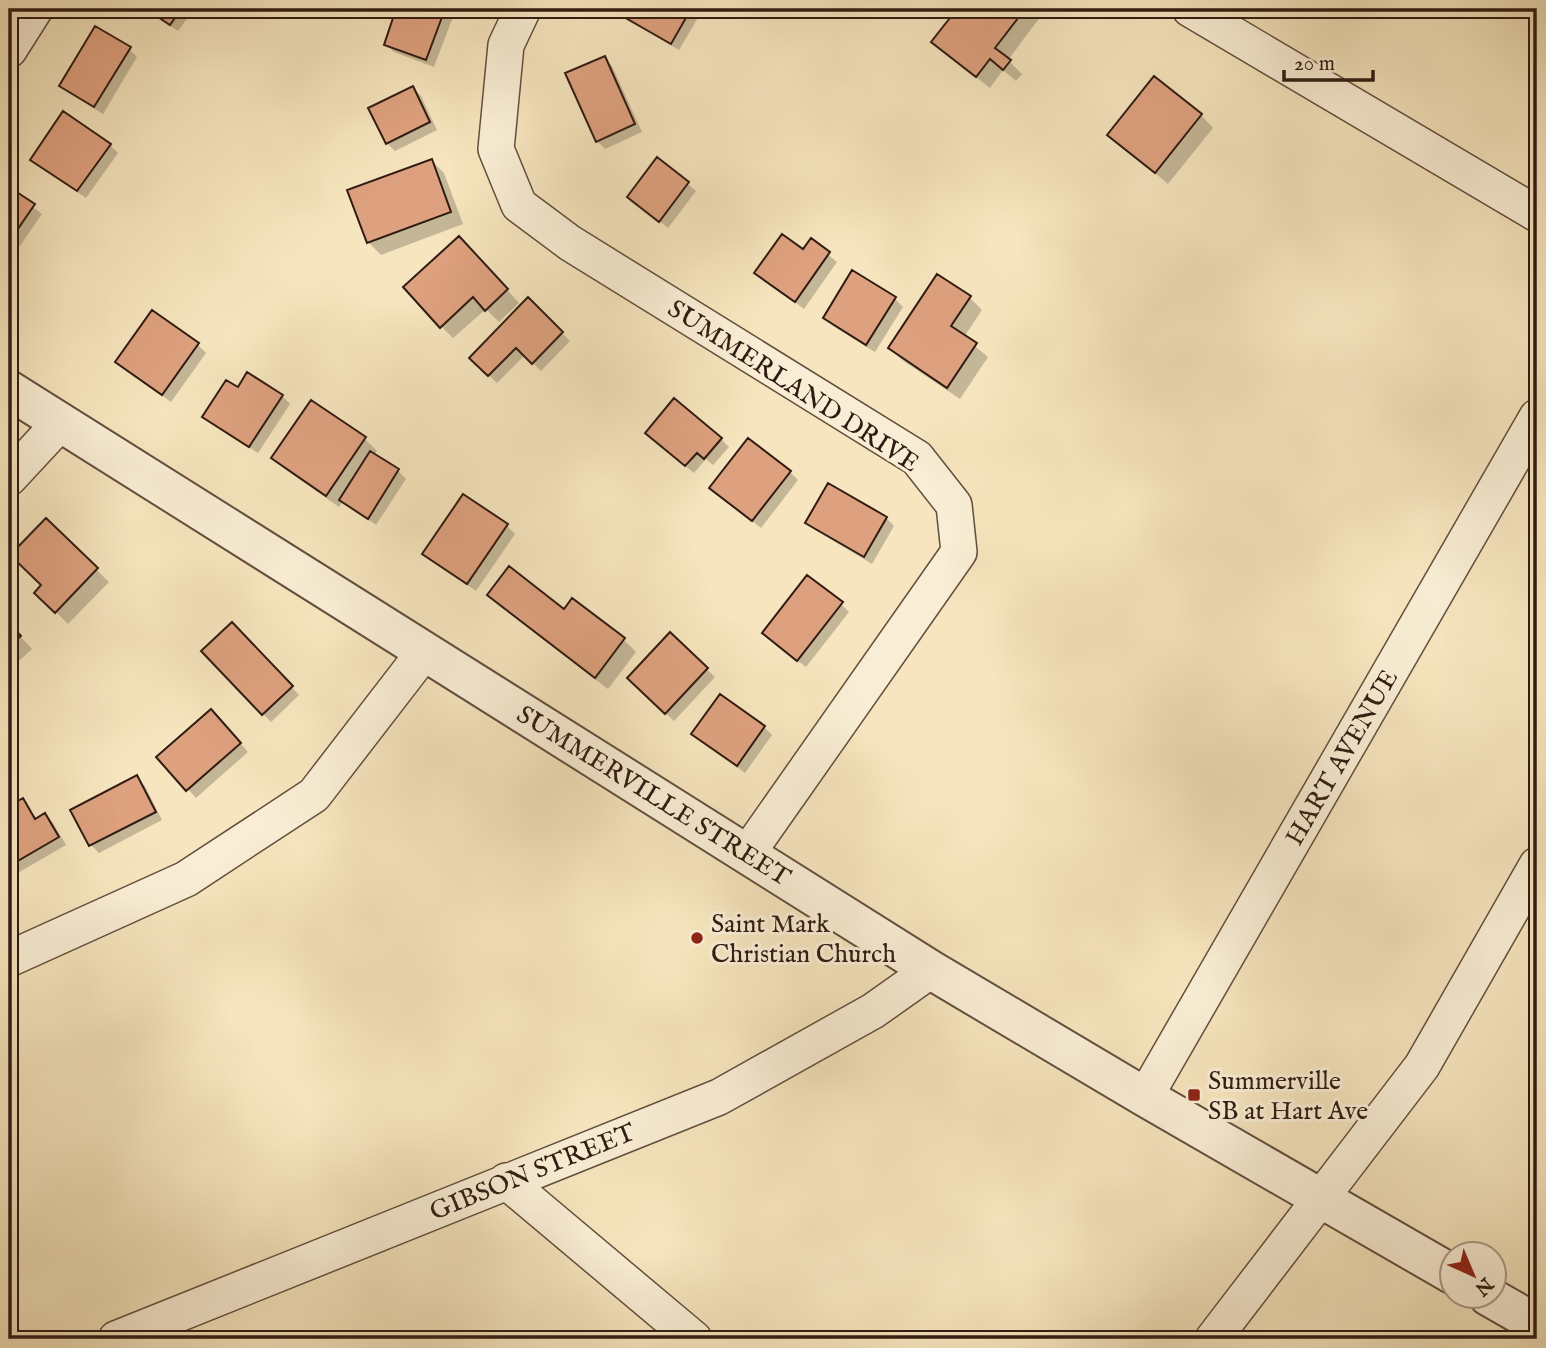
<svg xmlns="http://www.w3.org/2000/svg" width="1546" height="1348" viewBox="0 0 1546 1348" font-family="'IM FELL English',serif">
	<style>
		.shadow { fill: #0003 }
		.building { fill: #dea17f; stroke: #301b12; stroke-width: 2 }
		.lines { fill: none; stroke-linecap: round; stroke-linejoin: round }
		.minor-casing { stroke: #624e3d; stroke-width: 38 }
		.tertiary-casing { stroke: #624e3d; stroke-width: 42 }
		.minor { stroke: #f9eed5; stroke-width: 35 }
		.tertiary { stroke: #f9eed5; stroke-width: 38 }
		.poi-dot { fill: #8f2418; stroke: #f9eed5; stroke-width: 2.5 }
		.labels { text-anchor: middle; stroke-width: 6; stroke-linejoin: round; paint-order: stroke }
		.street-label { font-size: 26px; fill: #301b12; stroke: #f9eed5 }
		.poi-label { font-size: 26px; fill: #301b12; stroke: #f9eed5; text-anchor: start }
	</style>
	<rect width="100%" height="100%" fill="#f6e5be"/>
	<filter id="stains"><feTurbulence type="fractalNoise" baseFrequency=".00286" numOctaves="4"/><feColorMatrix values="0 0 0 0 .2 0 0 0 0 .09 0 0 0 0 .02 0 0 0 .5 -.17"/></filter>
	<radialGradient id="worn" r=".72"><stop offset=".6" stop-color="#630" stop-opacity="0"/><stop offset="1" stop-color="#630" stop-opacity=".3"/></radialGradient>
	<path class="shadow" d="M 145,9 L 194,9 L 178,31 Z
		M 398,9 L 456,9 L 434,67 L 394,52 L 386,44 Z
		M 608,9 L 703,9 L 679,50 Z
		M 957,9 L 1033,9 L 1041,16 L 1008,60 L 1022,74 L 1016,81 L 1003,70 L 990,88 L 946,54 L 934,42 Z
		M 129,49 L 137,57 L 103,114 L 69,93 L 61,85 Z
		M 604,58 L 612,66 L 642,132 L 605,149 L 597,141 Z
		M 413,88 L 421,96 L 437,130 L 395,151 L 387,143 Z
		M 1201,115 L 1213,128 L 1168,184 L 1110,135 Z
		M 110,145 L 118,153 L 86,198 L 40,167 L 32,159 Z
		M 658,159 L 696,191 L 668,228 L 629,197 Z
		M 432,161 L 444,173 L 463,224 L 381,255 L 368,242 Z
		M 9,189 L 42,214 L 20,246 L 9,238 Z
		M 811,241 L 837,262 L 804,309 L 756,273 L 804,251 Z
		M 471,250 L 519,303 L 499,322 L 486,309 L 453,338 L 441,326 Z
		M 970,298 L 982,310 L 964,337 L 988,357 L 960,399 L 902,360 L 890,348 Z
		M 528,299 L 570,341 L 541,371 L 525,355 L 497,383 L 471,358 Z
		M 895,299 L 903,307 L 875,352 L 833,326 L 825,318 Z
		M 198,345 L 206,353 L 171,402 L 117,362 Z
		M 238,389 L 282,396 L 290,404 L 258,453 L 213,424 L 205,416 Z
		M 312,402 L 365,439 L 377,451 L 374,456 L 398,471 L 406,479 L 376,525 L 343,501 L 339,507 L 286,470 L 273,458 Z
		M 721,439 L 729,447 L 713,465 L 706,459 L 694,473 L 655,441 Z
		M 790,472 L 798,480 L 761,528 L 711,488 Z
		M 829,485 L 886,518 L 894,526 L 872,564 L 815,530 L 807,522 Z
		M 46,520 L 109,582 L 68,624 L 37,593 L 43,586 Z
		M 507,526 L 515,534 L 476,591 L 433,561 L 425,553 Z
		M 489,595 L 564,611 L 573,600 L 624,640 L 636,652 L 608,689 L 501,607 Z
		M 841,604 L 849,612 L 806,667 L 772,641 Z
		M 9,624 L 32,649 L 9,670 Z
		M 232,624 L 299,695 L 271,722 L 204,651 Z
		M 670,635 L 715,677 L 674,721 L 629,678 Z
		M 219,719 L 248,752 L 196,798 L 159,757 Z
		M 764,727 L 772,735 L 745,773 L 693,734 Z
		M 137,778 L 145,786 L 162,820 L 99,853 L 91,845 L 73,811 Z
		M 23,800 L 37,819 L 45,815 L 53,823 L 66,845 L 16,874 L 9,866 L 9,808 Z"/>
	<path class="building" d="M 146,9 L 181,9 L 170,25 Z
		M 396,9 L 445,9 L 426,60 L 384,45 Z
		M 610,9 L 691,9 L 671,44 Z
		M 957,9 L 1025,9 L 995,48 L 1011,60 L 1003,70 L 990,59 L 976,77 L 931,42 Z
		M 95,26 L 131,47 L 94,107 L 59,86 Z
		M 605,56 L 635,124 L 596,142 L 565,73 Z
		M 1154,76 L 1202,114 L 1155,173 L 1107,135 Z
		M 413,86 L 430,122 L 386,144 L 368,108 Z
		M 63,111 L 111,144 L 77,191 L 30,160 Z
		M 657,157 L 689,182 L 659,222 L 627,197 Z
		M 432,159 L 451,212 L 367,243 L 347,190 Z
		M 9,187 L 35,204 L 11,239 L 9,237 Z
		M 782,234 L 803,249 L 811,238 L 830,252 L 795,302 L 754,273 Z
		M 459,236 L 508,289 L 485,311 L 473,297 L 440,328 L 403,287 Z
		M 852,270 L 896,297 L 866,345 L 823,318 Z
		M 937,274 L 971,296 L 951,326 L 977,343 L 947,388 L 888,348 Z
		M 528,297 L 563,332 L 532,364 L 516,348 L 488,376 L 469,358 Z
		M 152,310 L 199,343 L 162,395 L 115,362 Z
		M 247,372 L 283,395 L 249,447 L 202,417 L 226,380 L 238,387 Z
		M 674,398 L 722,438 L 704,459 L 697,453 L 685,466 L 645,433 Z
		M 311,400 L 366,437 L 326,496 L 271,458 Z
		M 748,438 L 791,471 L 752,521 L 709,488 Z
		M 370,451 L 399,469 L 368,519 L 339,500 Z
		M 828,483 L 887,517 L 864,557 L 805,523 Z
		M 463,494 L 508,524 L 467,584 L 422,554 Z
		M 46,518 L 98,568 L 55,613 L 34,593 L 41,585 L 10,555 Z
		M 509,566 L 564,609 L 572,598 L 625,638 L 595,678 L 487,595 Z
		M 807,575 L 843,602 L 797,661 L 762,633 Z
		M 232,622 L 293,686 L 262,715 L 201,651 Z
		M 9,623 L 21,636 L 9,646 Z
		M 670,632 L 708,668 L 665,714 L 627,678 Z
		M 720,694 L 765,726 L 737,766 L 691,734 Z
		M 211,709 L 241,743 L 186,791 L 156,757 Z
		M 137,775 L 156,812 L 89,846 L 70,810 Z
		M 23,798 L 35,819 L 45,813 L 59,837 L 9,866 L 9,806 Z"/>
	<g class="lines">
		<defs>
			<path id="minor" d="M 523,9 L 506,45 L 496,149 L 519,205 L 570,243 L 917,458 L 954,505 L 959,552 L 747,854
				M 1190,9 L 1537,214
				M 9,50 L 35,9
				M 9,478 L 61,422
				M 9,959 L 186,879 L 314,795 L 425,651
				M 1145,1097 L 1537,417
				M 506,1181 L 694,1339
				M 116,1339 L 719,1097 L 873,1011 L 931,970
				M 1213,1339 L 1422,1066 L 1537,865"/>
			<path id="tertiary" d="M 9,390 L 931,970 L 1145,1097 L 1452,1274
				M 1488,1296 L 1537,1324"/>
		</defs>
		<use href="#minor" class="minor-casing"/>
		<use href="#tertiary" class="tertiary-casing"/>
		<use href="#minor" class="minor"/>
		<use href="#tertiary" class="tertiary"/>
	</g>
	<g class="poi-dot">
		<circle cx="697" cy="938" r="7"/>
		<rect x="1187" y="1088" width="14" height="14" rx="3.5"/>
	</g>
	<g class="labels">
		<g class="street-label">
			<text transform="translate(794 385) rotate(33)" y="9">SUMMERLAND DRIVE</text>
			<text transform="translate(1341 757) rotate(-60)" y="9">HART AVENUE</text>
			<text transform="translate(654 795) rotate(32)" y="9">SUMMERVILLE STREET</text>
			<text transform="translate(532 1171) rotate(-22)" y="9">GIBSON STREET</text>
		</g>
		<g class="poi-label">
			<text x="711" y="932">Saint Mark<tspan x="711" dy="30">Christian Church</tspan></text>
			<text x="1208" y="1089">Summerville<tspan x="1208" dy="30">SB at Hart Ave</tspan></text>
		</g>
	</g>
	<rect width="1546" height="1348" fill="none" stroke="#f6e5be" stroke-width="35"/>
	<rect x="10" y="10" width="1525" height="1327" fill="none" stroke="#301b12" stroke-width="3.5"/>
	<rect x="18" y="18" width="1511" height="1313" fill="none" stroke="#301b12" stroke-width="2"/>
	<g transform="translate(1473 1275) rotate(136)"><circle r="33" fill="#f9eed5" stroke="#a99a87" stroke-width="2"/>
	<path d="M0-5L12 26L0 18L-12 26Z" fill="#8f2418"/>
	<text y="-10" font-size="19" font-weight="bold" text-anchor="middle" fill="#301b12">N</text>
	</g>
	<path d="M1284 70v10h89v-10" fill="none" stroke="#301b12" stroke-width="3.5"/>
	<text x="1294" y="70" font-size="21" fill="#301b12" stroke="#f9eed5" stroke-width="5" paint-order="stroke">20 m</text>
	<rect width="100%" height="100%" filter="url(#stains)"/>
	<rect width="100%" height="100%" fill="url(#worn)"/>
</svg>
